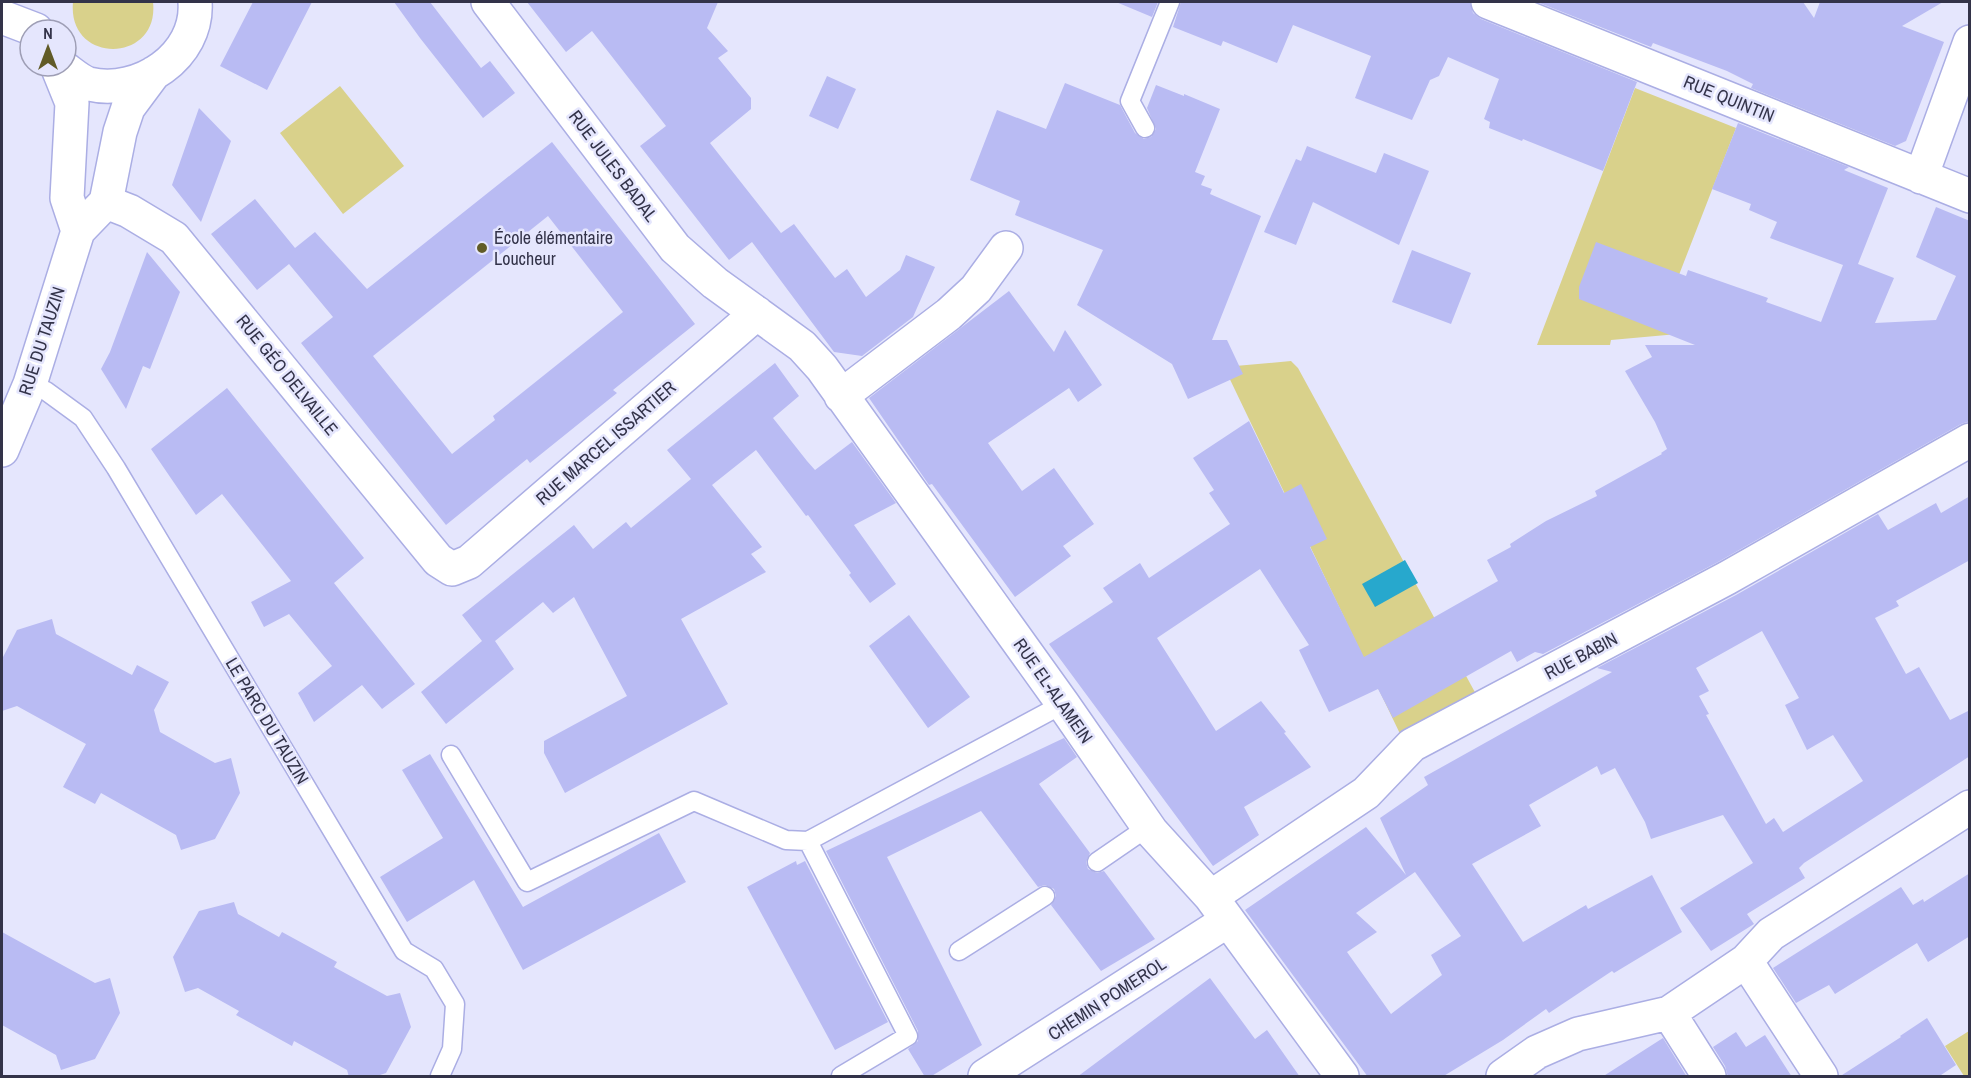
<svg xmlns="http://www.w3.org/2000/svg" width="1971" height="1078" viewBox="0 0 1971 1078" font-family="'Archivo Narrow',sans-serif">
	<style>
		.green { fill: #d9d18b }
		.water { fill: #27a8cd }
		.building { fill: #b9bbf3; fill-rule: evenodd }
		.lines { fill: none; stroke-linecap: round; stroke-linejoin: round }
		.lane-casing { stroke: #abaee4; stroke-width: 21 }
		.street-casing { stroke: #abaee4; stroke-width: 36 }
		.secondary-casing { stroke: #abaee4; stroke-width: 36 }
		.lane { stroke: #fff; stroke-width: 18 }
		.street { stroke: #fff; stroke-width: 33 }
		.secondary { stroke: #fff; stroke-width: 33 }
		.poi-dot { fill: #615b27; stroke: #e5e6fd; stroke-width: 2 }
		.labels { text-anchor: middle; stroke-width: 5; stroke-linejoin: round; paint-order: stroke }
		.street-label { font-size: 18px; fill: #333349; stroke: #e5e6fd }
		.poi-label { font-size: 18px; fill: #333349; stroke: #e5e6fd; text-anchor: start }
	</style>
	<rect width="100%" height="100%" fill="#e5e6fd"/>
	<path class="green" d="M 73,2 L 153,2 C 160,64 67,65 73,2 Z
		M 340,86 L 404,166 L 343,214 L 280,133 Z
		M 1635,88 L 1736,128 L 1677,280 L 1711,331 L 1611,340 L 1610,345 L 1537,345 Z
		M 1291,361 L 1298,368 L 1477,696 L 1403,740 L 1224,367 Z
		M 1969,1031 L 1969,1076 L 1964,1076 L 1945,1046 Z"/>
	<path class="water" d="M 1405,560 L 1418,583 L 1375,607 L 1362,584 Z"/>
	<path class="building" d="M 253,2 L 312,2 L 267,90 L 220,66 Z
		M 394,2 L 430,2 L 481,68 L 490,61 L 515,93 L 483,118 L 420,38 Z
		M 527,2 L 718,2 L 707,28 L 728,51 L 718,58 L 751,98 L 751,109 L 710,143 L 781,233 L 794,224 L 835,278 L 847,269 L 866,297 L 900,270 L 906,255 L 935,267 L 913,317 L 862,356 L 834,352 L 752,242 L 729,260 L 640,146 L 666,126 L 592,31 L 566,52 Z
		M 1116,2 L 1158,2 L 1152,17 Z
		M 1181,2 L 1470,2 L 1473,13 L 1481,19 L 1637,82 L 1603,171 L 1523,139 L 1522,141 L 1489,128 L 1490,122 L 1484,119 L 1499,79 L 1448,57 L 1439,76 L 1430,80 L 1412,120 L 1355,98 L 1371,56 L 1293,25 L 1277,63 L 1223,41 L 1221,46 L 1173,27 Z
		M 1537,2 L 1803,2 L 1814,18 L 1820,2 L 1943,2 L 1902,26 L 1944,42 L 1906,141 L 1895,146 L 1751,88 L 1753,84 L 1727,71 L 1653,43 L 1651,47 Z
		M 827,76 L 856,89 L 838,129 L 809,116 Z
		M 1065,83 L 1120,105 L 1135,133 L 1144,139 L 1151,137 L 1156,129 L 1147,108 L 1156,85 L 1184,96 L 1184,94 L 1220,109 L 1195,172 L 1205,176 L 1201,185 L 1212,189 L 1210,194 L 1261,216 L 1212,340 L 1227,340 L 1243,374 L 1188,399 L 1172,364 L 1077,305 L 1103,250 L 1015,215 L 1020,201 L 970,180 L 997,110 L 1046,129 Z
		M 199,108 L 231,141 L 201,222 L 172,185 Z
		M 1738,123 L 1849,167 L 1844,170 L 1888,188 L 1858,264 L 1894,278 L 1875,323 L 1936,320 L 1956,276 L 1916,257 L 1936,207 L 1970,221 L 1970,421 L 1961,424 L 1718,562 L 1543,654 L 1535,652 L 1517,662 L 1511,651 L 1393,718 L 1378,689 L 1329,712 L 1299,650 L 1309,645 L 1260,569 L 1157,638 L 1216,731 L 1261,701 L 1286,732 L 1284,733 L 1311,767 L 1244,807 L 1259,835 L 1213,866 L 1049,644 L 1113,602 L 1103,588 L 1140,563 L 1149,578 L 1230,524 L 1209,493 L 1214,490 L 1193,458 L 1249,421 L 1284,493 L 1301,484 L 1327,539 L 1310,547 L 1364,657 L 1498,581 L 1487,560 L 1511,547 L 1510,544 L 1546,521 L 1597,496 L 1595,491 L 1662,454 L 1661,453 L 1667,449 L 1655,422 L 1625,371 L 1652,357 L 1645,345 L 1695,345 L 1579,299 L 1579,287 L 1596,242 L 1686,276 L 1688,270 L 1768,298 L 1766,302 L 1821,322 L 1843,265 L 1770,238 L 1777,222 L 1749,210 L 1751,204 L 1712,189 Z
		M 552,142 L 695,324 L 613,390 L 617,393 L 530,463 L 527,459 L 446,525 L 301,343 L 333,317 L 289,264 L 257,290 L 211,234 L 255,199 L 295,248 L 315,232 L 367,289 ZM 548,216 L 623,312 L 493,416 L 495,420 L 452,454 L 373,356 Z
		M 1307,146 L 1376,173 L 1384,153 L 1429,171 L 1399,245 L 1313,202 L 1296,245 L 1264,232 L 1296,159 L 1301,161 Z
		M 1412,250 L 1471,273 L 1451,324 L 1392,302 Z
		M 147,252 L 180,292 L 150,369 L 143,366 L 126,409 L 101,369 L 110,352 Z
		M 1009,291 L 1054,352 L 1065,330 L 1102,385 L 1078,402 L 1069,388 L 988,443 L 1022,491 L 1054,468 L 1094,524 L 1063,546 L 1071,556 L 1015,597 L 932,484 L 929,485 L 869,398 Z
		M 775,363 L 799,396 L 773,418 L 807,461 L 815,470 L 852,442 L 896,503 L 854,525 L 896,584 L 870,603 L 849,575 L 851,573 L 808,515 L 806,516 L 756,450 L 712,485 L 762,547 L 751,554 L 766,572 L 681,619 L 728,704 L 565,793 L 544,753 L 544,741 L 627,696 L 574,597 L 553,613 L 543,602 L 495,641 L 514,669 L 446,724 L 421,692 L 482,641 L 462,615 L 574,525 L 593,549 L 626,522 L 631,528 L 691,479 L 667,450 Z
		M 227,388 L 364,558 L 334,583 L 415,684 L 382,709 L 362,685 L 314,722 L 298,693 L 332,666 L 289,614 L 264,627 L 251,602 L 291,581 L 222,494 L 196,515 L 151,449 Z
		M 1970,496 L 1970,560 L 1896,601 L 1899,606 L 1875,618 L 1906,674 L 1919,667 L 1950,720 L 1970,710 L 1970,756 L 1804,863 L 1799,868 L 1805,878 L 1747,914 L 1754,924 L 1711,951 L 1680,908 L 1753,863 L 1723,815 L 1651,839 L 1645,822 L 1615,768 L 1601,775 L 1597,766 L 1529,805 L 1541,826 L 1472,864 L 1523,942 L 1586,905 L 1588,909 L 1652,875 L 1682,932 L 1614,973 L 1612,971 L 1549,1013 L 1546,1009 L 1503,1040 L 1442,1077 L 1368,1077 L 1245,910 L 1366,827 L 1406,875 L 1380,818 L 1428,785 L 1424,777 L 1612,672 L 1597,668 L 1736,595 L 1878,514 L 1888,530 L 1936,503 L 1941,513 ZM 1762,631 L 1799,698 L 1785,705 L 1807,750 L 1833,735 L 1863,781 L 1783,832 L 1774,818 L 1766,824 L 1706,715 L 1709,714 L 1699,696 L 1709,691 L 1696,668 ZM 1415,872 L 1461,936 L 1431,955 L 1442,975 L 1391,1014 L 1347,952 L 1377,932 L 1356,913 Z
		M 909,615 L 970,697 L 928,728 L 869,646 Z
		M 52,619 L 56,634 L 132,675 L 137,665 L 169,682 L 154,710 L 160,732 L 215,763 L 231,758 L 240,793 L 215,839 L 181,850 L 176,835 L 101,793 L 95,804 L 63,787 L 86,744 L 17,706 L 2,711 L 2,659 L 17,630 Z
		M 1064,738 L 1077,757 L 1039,784 L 1090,853 L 1086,862 L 1088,869 L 1097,873 L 1104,871 L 1155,939 L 1101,971 L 1051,905 L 1056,896 L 1054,889 L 1045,885 L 1038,887 L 981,811 L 887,857 L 982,1045 L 930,1077 L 925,1077 L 908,1049 L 918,1041 L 918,1031 L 826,851 Z
		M 430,754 L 523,907 L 659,833 L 686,882 L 523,970 L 474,880 L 407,922 L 380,877 L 443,838 L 402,770 Z
		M 796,861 L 797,865 L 805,861 L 888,1022 L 835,1050 L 747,887 Z
		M 1970,873 L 1970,936 L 1928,962 L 1917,943 L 1835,994 L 1829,985 L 1796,1003 L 1773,968 L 1901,887 L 1913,905 L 1923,899 L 1924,902 Z
		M 234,902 L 238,914 L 279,937 L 282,932 L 337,962 L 334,967 L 387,996 L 400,993 L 411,1027 L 386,1073 L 374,1077 L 349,1077 L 347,1070 L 294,1041 L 292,1046 L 236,1015 L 239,1011 L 198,988 L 185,992 L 173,957 L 199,911 Z
		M 2,932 L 95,983 L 110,978 L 120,1013 L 95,1059 L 61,1070 L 56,1055 L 2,1025 Z
		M 1210,978 L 1255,1039 L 1267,1030 L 1300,1077 L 1077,1077 Z
		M 1927,1018 L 1956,1065 L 1938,1077 L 1839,1077 L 1901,1037 L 1900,1036 Z
		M 1736,1032 L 1746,1047 L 1765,1035 L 1792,1077 L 1728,1077 L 1725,1066 L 1713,1047 Z
		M 1663,1038 L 1687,1077 L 1602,1077 Z"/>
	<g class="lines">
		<defs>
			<path id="lane" d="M 1145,128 L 1130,101 L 1170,2
				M 30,384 L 46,391 L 83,418 L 116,468 L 404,951 L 434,969 L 455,1004 L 452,1049 L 440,1076
				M 451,755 L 527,882 L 694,801 L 786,840 L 808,841 L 1063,704
				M 808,841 L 908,1036 L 841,1076
				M 1097,862 L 1148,827
				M 959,951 L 1045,896"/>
			<path id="street" d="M 488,2 L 675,248 L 715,283 L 802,346 L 822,368 L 1063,704 L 1151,831 L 1211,897 L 1342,1076
				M 1488,2 L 1970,196
				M 1921,177 L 1970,42
				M 106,202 L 129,211 L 174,238 L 438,560 L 452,569 L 469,562 L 757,313
				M 841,396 L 949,314 L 976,289 L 1006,248
				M 1211,897 L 1366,793 L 1412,745 L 1727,578 L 1970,440
				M 1746,961 L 1821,1076
				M 1669,1013 L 1709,1076
				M 985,1076 L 1227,921
				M 1503,1076 L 1537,1052 L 1578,1034 L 1669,1013 L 1746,961 L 1771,934 L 1970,807"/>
			<path id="secondary" d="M 2,17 L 36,30
				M 57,66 L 72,103 L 67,198 L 78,231
				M 61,66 C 69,71 79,81 89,84 C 139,96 199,56 195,2
				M 2,450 L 30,384 L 78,231 L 106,202 L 120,132 L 128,108 L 154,73"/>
		</defs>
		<use href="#lane" class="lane-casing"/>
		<use href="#street" class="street-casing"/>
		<use href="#secondary" class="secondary-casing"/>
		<use href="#lane" class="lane"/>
		<use href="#street" class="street"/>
		<use href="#secondary" class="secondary"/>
	</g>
	<circle class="poi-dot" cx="482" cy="248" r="6"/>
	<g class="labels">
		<g class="street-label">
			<text transform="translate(1729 99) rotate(22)" y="6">RUE QUINTIN</text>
			<text transform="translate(613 166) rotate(53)" y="6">RUE JULES BADAL</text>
			<text transform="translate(42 341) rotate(-72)" y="6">RUE DU TAUZIN</text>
			<text transform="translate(287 375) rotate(51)" y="6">RUE GÉO DELVAILLE</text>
			<text transform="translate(606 443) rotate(-41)" y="6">RUE MARCEL ISSARTIER</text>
			<text transform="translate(1581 656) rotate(-28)" y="6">RUE BABIN</text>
			<text transform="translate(1053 691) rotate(55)" y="6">RUE EL-ALAMEIN</text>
			<text transform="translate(267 721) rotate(59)" y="6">LE PARC DU TAUZIN</text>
			<text transform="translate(1107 999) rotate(-33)" y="6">CHEMIN POMEROL</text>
		</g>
		<g class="poi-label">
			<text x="494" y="244">École élémentaire<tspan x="494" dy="21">Loucheur</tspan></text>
		</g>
	</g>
	<rect width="1971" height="1078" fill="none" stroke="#333349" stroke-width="6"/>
	<g transform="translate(48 48)"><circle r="28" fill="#e5e6fd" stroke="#9e9eb5" stroke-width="1.5"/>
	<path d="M0-4.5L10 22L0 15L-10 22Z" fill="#615b27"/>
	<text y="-9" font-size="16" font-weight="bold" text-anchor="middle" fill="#333349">N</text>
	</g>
</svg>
